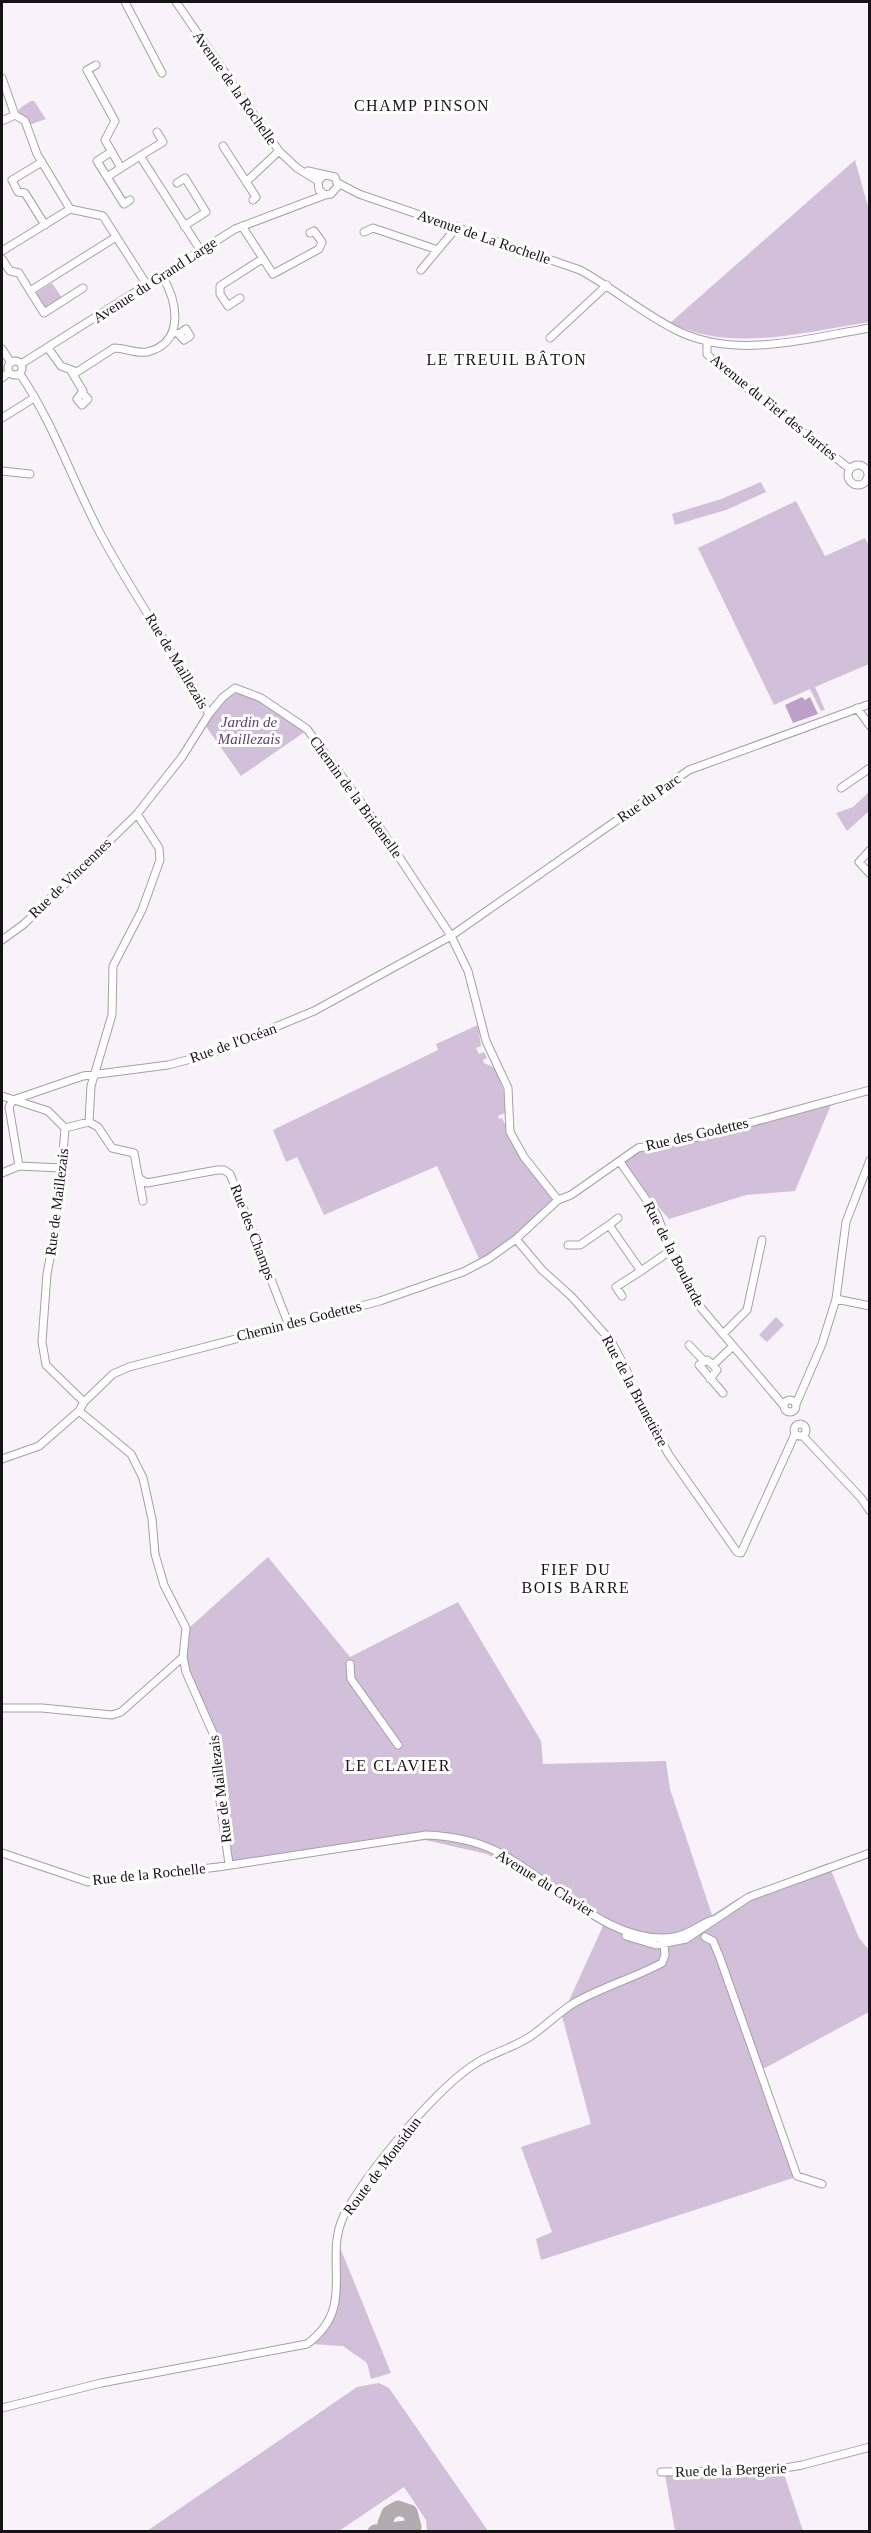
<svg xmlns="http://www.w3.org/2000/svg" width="871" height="2533" viewBox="0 0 871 2533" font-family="'Times New Roman',serif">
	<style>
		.green { fill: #d2bfd9 }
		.water { fill: #bd9fc7 }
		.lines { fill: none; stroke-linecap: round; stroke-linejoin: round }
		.taxiway { stroke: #b0acb0; stroke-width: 15 }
		.minor-casing { stroke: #a4a0a5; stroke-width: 9 }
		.minor { stroke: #fff; stroke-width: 7 }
		.labels { text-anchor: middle; stroke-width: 6; stroke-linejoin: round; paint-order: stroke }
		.street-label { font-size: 15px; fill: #151315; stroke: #fff }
		.park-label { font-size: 15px; font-style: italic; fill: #623b6f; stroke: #fff }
		.neighbourhood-label { font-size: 16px; letter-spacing: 1.5px; fill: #151315; stroke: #fff }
	</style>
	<rect width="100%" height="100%" fill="#f8f3f9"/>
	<path class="green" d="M 31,101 L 34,101 L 46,119 L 29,125 L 18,113 L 20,108 Z
		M 855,160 L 869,210 L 869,322 C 804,332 733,353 670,323 Z
		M 52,283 L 62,298 L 46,308 L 36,293 Z
		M 761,482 L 766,492 L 726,510 L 675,525 L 672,514 L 721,499 Z
		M 796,501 L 825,556 L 865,538 L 869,546 L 869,664 L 815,687 L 825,710 L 821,711 L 810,689 L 774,705 L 698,548 Z
		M 242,692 L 254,697 L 306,731 L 241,776 L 205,725 C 214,710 223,696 242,692 Z
		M 869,792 L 869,811 L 847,831 L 836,813 L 853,807 Z
		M 478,1025 L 481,1046 L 476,1048 L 479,1054 L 484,1052 L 487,1058 L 483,1060 L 484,1063 L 495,1068 L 506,1097 L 507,1112 L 498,1116 L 499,1119 L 502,1118 L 515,1145 L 556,1200 L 515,1238 L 480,1261 L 437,1166 L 324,1215 L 297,1157 L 286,1162 L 273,1130 L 438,1050 L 436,1044 Z
		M 833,1100 L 795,1191 L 746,1195 L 669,1219 L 620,1162 L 638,1148 L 698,1137 Z
		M 776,1317 L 784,1325 L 767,1342 L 759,1335 Z
		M 268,1557 L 350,1657 L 458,1602 L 541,1741 L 543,1764 L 666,1761 L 670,1789 L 712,1915 L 737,1899 L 828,1863 L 859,1938 L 869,1950 L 869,2012 L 761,2070 L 796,2172 L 793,2178 L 541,2260 L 536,2239 L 552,2232 L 521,2147 L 591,2124 L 562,2016 L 603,1926 L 515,1869 L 487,1854 L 425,1840 L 230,1868 C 226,1830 225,1790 218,1753 C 209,1710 172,1673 190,1627 Z
		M 337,2240 L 391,2373 L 371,2379 L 367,2363 L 343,2346 L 311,2344 C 348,2306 339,2290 337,2240 Z
		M 379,2383 L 389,2388 L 488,2531 L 427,2531 L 426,2520 L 404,2487 L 339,2531 L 147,2531 L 357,2387 Z
		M 783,2471 L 803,2531 L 675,2531 L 665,2475 Z"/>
	<path class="water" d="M 802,697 L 805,700 L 810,697 L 818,714 L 793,723 L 785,705 Z"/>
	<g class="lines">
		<path class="taxiway" d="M 375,2532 L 414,2527 L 410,2512 L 398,2508 L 389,2513 L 385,2523"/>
		<defs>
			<path id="minor" d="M 125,2 L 162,73
				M 176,2 L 279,151 L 297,168 L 318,181
				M 96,65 L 87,70 L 115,121 L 105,140 L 121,168 L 140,156 L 201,251
				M 2,78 L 15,115
				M 2,121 L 15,115 L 25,121 L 37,154 L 70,209
				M 223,146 L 256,197 L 253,200
				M 111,152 L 97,161 L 107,177 L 121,168
				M 140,156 L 163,142 L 157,132
				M 42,162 L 12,180 L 18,192 L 25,193 L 45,225
				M 308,171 L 335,177 L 338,186 L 331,194 L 325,195 L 319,190 L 318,181 L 324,175
				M 107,177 L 124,204 L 130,200
				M 246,182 L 279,151
				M 177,183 L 185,178 L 206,212 L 184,226
				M 338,183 L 359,194 L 580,270 C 613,288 641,312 674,329 C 734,361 807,338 870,328
				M 242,226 L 273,274 L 319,249 L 322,242 L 314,231 L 310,233
				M 364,232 L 373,228 L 438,250
				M 2,251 L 70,209 L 103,216 L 147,285
				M 2,259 L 10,271 L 19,273 L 30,291 L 116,237
				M 421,270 L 457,227
				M 30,291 L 44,313 L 83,288
				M 240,298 L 228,306 L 220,294 L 220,286 L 262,259
				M 173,332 L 179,334 L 186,329 L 190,336 L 184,340 L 179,334
				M 550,338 L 607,285
				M 707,341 L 707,354 L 718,365 L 850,469
				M 48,348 L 61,366 L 77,372 L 114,348 C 125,348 137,354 147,352 C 185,343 178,302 162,276
				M 2,349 L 11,363
				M8 368a7 7 0 1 1 14 0a7 7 0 1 1-14 0Z
				M 21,364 L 235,229 L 325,195
				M 71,371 L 83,391 L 77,399 L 82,405 L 88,399 L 83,394
				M 20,374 C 54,424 72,480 100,533 C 133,595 174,653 209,714 L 182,757 L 137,814 L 159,848 L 160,860 L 142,910 L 113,966 L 112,1015 L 91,1086 L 89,1122 L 65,1128 L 58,1217 L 47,1274 L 42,1342 L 46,1365 L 84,1402 L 79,1411 L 131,1454 L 143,1478 L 152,1519 L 155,1554 L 164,1585 L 186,1628 L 183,1657 L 186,1672 L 216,1740 L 219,1794 L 229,1864
				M 2,378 L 9,372
				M 2,418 L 34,398
				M848 475a10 10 0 1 1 20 0a10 10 0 1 1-20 0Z
				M 2,471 L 30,474
				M 857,708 L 870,726
				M 209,714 L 223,697 L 235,688 L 261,698 L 307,729 L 382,831 L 451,936 L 468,971 L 486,1041 L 508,1088 L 510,1132 L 524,1157 L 558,1200
				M 841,788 L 870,768
				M 870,850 L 859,862 L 870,874
				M 2,940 L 24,924 L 137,814
				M 2,1096 L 48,1111 L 65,1128
				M 89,1122 L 98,1127 L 112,1148 L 134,1153 L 143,1201
				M 620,1162 L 657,1215 L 675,1262 L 696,1302 L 784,1406
				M 19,1166 L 61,1168
				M 2,1173 L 19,1166 L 9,1107 L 13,1100 L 83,1076 L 168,1065 L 210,1054 L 314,1011 L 451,936 L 689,770 L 870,704
				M 140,1179 L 147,1183 L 217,1170 L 224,1170 L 230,1174 L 288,1323
				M 609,1225 L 618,1218
				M 516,1239 L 542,1270 L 571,1296 L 611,1341 L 628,1373 L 633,1390 L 669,1455 L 737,1552 L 741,1553 L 795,1434
				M 568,1245 L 580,1245 L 609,1225 L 641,1271 L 670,1251
				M 622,1296 L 616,1287 L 641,1271
				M 836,1299 L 870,1306
				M 723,1334 L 747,1310 L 762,1240
				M 689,1345 L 704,1361
				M 710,1379 L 717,1370 L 713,1365
				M 723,1393 L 699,1365 L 707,1360 L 713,1365 L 733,1346
				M784 1406a6 6 0 1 1 12 0a6 6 0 1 1-12 0Z
				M 84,1402 L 113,1374 L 129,1367 L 380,1301 L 463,1272 L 488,1259 L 516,1239 L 558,1200 L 571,1195 L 638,1148 L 698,1137 L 870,1090
				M 796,1404 L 822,1344 L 836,1299 L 846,1222 L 870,1160
				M794 1430a6 6 0 1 1 12 0a6 6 0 1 1-12 0Z
				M 803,1436 L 861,1498 L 870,1511
				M 2,1459 L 39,1446 L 79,1411
				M 350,1664 L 351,1679 L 398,1745
				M 2,1708 L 42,1708 L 112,1715 L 121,1712 L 183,1657
				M 2,1853 L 88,1882 L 218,1867 L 426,1835 C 451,1836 474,1840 496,1851 C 551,1878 610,1947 674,1937 C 688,1935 699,1925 712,1920
				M 626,1936 L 656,1945 L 686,1939 L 749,1897 L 870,1853
				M 705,1937 L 713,1941 L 720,1958 L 797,2176 L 822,2184
				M 2,2408 L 101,2383 L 307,2344 C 361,2305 318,2255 348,2208 C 373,2166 437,2087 478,2062 C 495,2052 515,2047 531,2036 C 546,2026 559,2012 574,2003 C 602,1987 634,1978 662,1963 L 665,1955 L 664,1944
				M 661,2472 L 774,2470 L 802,2465 L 870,2447"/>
		</defs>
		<use href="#minor" class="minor-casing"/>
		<use href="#minor" class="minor"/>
	</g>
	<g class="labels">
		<g class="street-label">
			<text transform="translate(235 88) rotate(55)" y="5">Avenue de la Rochelle</text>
			<text transform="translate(484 237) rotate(19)" y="5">Avenue de La Rochelle</text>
			<text transform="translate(155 280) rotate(-33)" y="5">Avenue du Grand Large</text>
			<text transform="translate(774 407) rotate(39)" y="5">Avenue du Fief des Jarries</text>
			<text transform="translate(177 661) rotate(59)" y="5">Rue de Maillezais</text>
			<text transform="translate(356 797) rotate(54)" y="5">Chemin de la Bridenelle</text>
			<text transform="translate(649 798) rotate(-35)" y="5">Rue du Parc</text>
			<text transform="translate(70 878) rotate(-44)" y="5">Rue de Vincennes</text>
			<text transform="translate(233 1043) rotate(-20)" y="5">Rue de l'Océan</text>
			<text transform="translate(697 1134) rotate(-13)" y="5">Rue des Godettes</text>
			<text transform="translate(57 1202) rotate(-83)" y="5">Rue de Maillezais</text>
			<text transform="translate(253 1232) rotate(69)" y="5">Rue des Champs</text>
			<text transform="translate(674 1254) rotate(63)" y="5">Rue de la Boularde</text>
			<text transform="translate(299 1321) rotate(-14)" y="5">Chemin des Godettes</text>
			<text transform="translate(635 1391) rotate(62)" y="5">Rue de la Brunetière</text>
			<text transform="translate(220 1789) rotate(-97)" y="5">Rue de Maillezais</text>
			<text transform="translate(149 1874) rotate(-6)" y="5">Rue de la Rochelle</text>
			<text transform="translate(545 1883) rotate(32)" y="5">Avenue du Clavier</text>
			<text transform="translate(382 2166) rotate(-53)" y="5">Route de Monsidun</text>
			<text transform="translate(731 2470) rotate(-2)" y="5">Rue de la Bergerie</text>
		</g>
		<g class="park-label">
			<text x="249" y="727">Jardin de<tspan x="249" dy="17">Maillezais</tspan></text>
		</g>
		<g class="neighbourhood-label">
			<text x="422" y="111">CHAMP PINSON</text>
			<text x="507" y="365">LE TREUIL BÂTON</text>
			<text x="576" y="1575">FIEF DU<tspan x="576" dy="18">BOIS BARRE</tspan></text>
			<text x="398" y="1771">LE CLAVIER</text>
		</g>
	</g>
	<rect width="871" height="2533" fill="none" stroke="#151315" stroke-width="6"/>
</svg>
